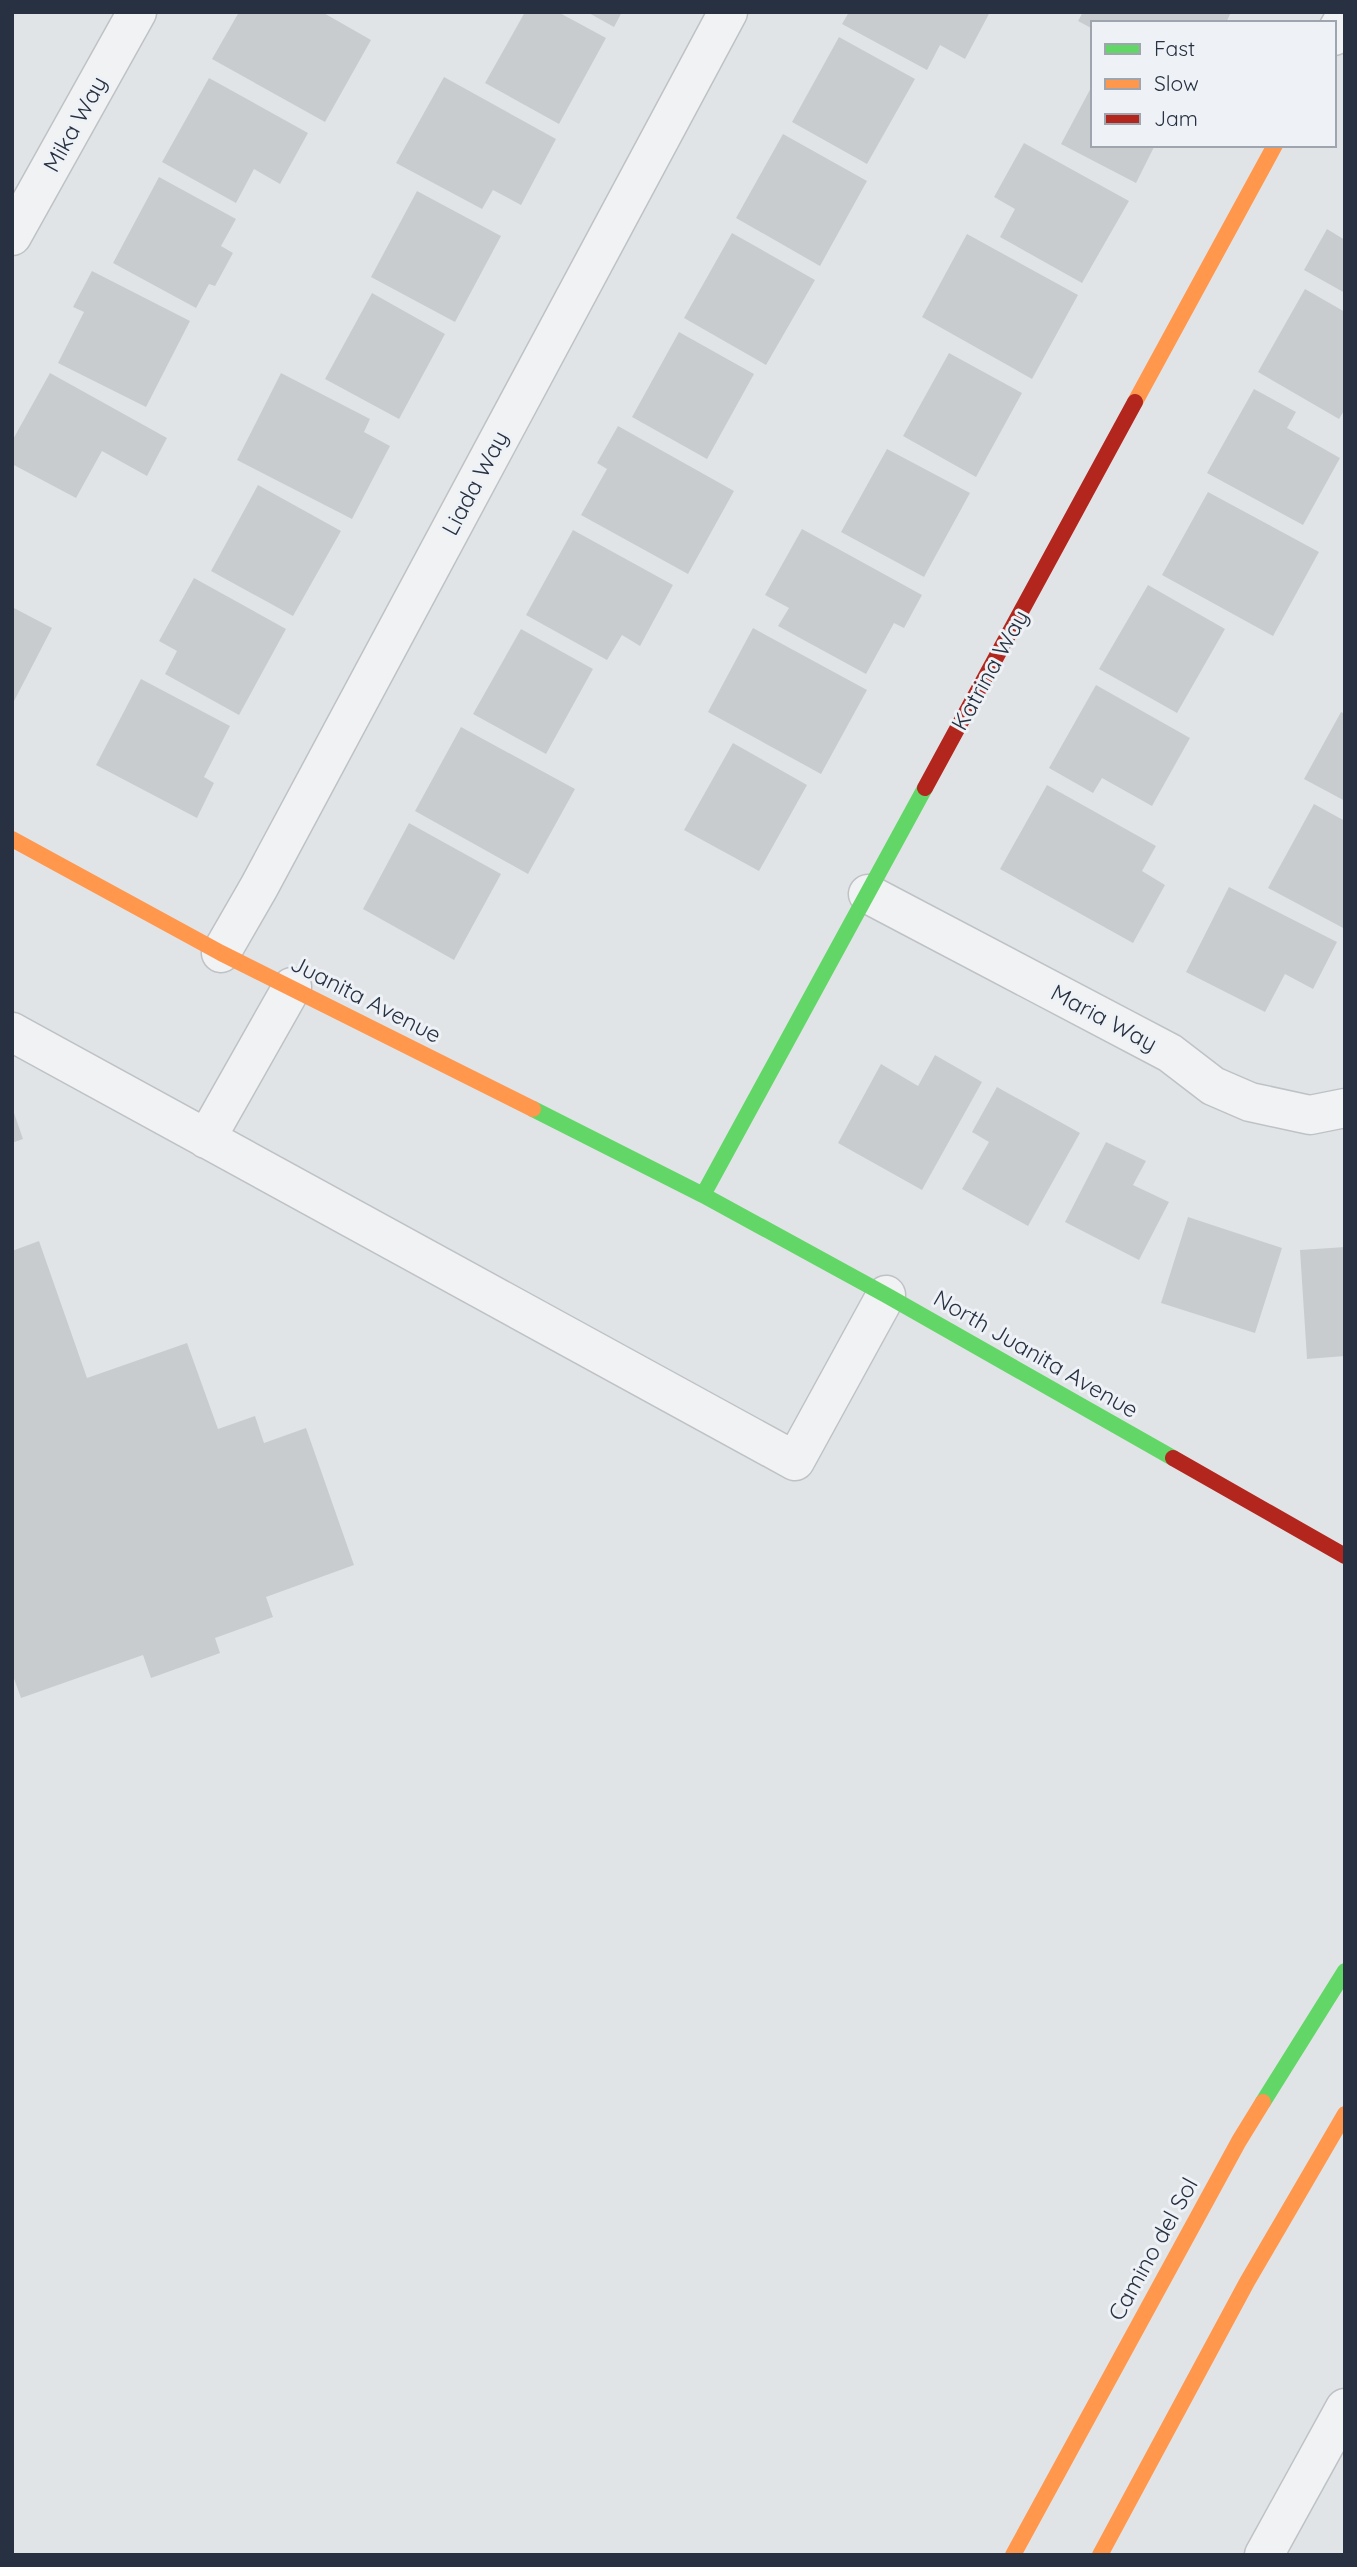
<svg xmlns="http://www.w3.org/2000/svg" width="1357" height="2567" viewBox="0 0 1357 2567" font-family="Quicksand,sans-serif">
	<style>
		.building { fill: #c9cccf }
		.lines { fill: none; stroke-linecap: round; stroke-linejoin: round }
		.street-casing { stroke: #bfc2c5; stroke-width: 41 }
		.street { stroke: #f1f2f3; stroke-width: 38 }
		.fast { stroke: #63d668; stroke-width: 16 }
		.slow { stroke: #ff974d; stroke-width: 16 }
		.jam { stroke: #b3261e; stroke-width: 16 }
		.labels { text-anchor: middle; stroke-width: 6; stroke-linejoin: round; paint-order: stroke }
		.street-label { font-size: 23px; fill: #273141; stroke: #eef2f6 }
	</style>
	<rect width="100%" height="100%" fill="#e1e4e7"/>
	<path class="building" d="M 239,12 L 322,12 L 371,40 L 325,122 L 212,59 Z
		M 525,12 L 558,12 L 606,38 L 559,124 L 485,83 Z
		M 587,12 L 622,12 L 614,27 Z
		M 849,12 L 990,12 L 965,59 L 940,45 L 927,70 L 842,24 Z
		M 1083,12 L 1231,12 L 1226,23 L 1093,23 L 1093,29 L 1078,21 Z
		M 839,37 L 915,79 L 867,164 L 792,122 Z
		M 444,77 L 556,139 L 521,205 L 493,190 L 482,209 L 396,163 Z
		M 209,78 L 308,133 L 280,184 L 254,169 L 236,203 L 162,162 Z
		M 1093,84 L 1093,145 L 1155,145 L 1136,183 L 1061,144 Z
		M 783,134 L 867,181 L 820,266 L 736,218 Z
		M 1024,143 L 1129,201 L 1082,283 L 1000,237 L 1015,209 L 994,197 Z
		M 159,177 L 236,219 L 221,246 L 233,253 L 215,286 L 209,284 L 196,308 L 113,263 Z
		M 417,191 L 501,236 L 455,322 L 371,277 Z
		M 1327,229 L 1345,240 L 1345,293 L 1304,270 Z
		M 732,233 L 815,280 L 766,365 L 684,318 Z
		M 967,234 L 1078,295 L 1032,379 L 922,317 Z
		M 92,271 L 190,321 L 146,407 L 58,363 L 84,312 L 73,307 Z
		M 1305,289 L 1345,312 L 1345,409 L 1339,419 L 1258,372 Z
		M 372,293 L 445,334 L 399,419 L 325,379 Z
		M 679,332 L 754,374 L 707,459 L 632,417 Z
		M 949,353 L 1022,393 L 976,477 L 903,436 Z
		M 50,373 L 167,438 L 147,476 L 102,451 L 76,498 L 12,464 L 12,441 Z
		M 281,373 L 370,419 L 364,432 L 390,446 L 352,519 L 237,460 Z
		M 1254,389 L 1296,412 L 1287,428 L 1340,458 L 1303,525 L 1207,473 Z
		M 618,426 L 734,491 L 688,574 L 581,515 L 607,469 L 597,463 Z
		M 887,449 L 970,493 L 924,577 L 841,532 Z
		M 258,485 L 341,531 L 293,616 L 211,571 Z
		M 1208,492 L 1319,552 L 1273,636 L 1162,575 Z
		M 802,529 L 922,595 L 904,628 L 894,623 L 866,674 L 778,626 L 789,608 L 765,595 Z
		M 573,530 L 673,585 L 640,646 L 622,635 L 607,660 L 526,615 Z
		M 194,578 L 286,629 L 239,715 L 165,674 L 177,651 L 159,641 Z
		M 1148,585 L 1225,629 L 1177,713 L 1099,669 Z
		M 12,607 L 52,628 L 12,705 Z
		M 753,628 L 867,690 L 821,774 L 708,712 Z
		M 521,629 L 593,669 L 546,754 L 473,714 Z
		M 141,679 L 230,726 L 204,777 L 214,783 L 197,818 L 96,765 Z
		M 1096,685 L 1190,738 L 1152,806 L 1102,778 L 1093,793 L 1049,768 Z
		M 1341,712 L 1345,714 L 1345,801 L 1304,779 Z
		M 461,727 L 575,789 L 528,874 L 415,811 Z
		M 733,743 L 807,785 L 759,871 L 684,830 Z
		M 1047,785 L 1156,846 L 1142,871 L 1165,885 L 1133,943 L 1000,869 Z
		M 1314,804 L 1345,821 L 1345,929 L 1268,888 Z
		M 409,823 L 501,874 L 454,960 L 363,909 Z
		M 1229,887 L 1337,942 L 1313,989 L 1285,974 L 1265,1012 L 1186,972 Z
		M 935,1055 L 982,1082 L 922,1190 L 838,1143 L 881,1064 L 918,1086 Z
		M 997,1087 L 1080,1133 L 1028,1226 L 962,1189 L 989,1142 L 972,1132 Z
		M 12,1107 L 23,1139 L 12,1143 Z
		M 1106,1142 L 1146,1161 L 1133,1185 L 1169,1202 L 1139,1260 L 1065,1222 Z
		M 1188,1217 L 1282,1248 L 1255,1333 L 1161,1303 Z
		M 39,1241 L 87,1378 L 187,1343 L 218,1429 L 255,1416 L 264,1443 L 306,1428 L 354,1565 L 266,1597 L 273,1617 L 215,1638 L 220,1653 L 151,1678 L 143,1655 L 21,1698 L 12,1673 L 12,1251 Z
		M 1345,1247 L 1345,1356 L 1307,1359 L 1300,1250 Z"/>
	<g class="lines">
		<defs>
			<path id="street" d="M 1334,36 L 1345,17
				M 12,236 L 137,12
				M 868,894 L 1170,1053 L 1213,1086 L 1250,1102 L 1310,1115 L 1345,1108
				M 221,953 L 259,887 L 728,12
				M 12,1032 L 795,1461 L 886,1295
				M 206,1139 L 292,987
				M 1264,2555 L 1345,2408"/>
		</defs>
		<use href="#street" class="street-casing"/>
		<use href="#street" class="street"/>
		<path class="fast" d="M 533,1109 L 703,1195 L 886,1295 L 1173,1458
			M 703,1195 L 925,788
			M 1263,2102 L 1345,1971"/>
		<path class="slow" d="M 1135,402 L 1275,145
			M 12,839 L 221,953 L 533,1109
			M 1013,2555 L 1239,2141 L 1263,2102
			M 1100,2555 L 1247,2282 L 1345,2114"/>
		<path class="jam" d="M 925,788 L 1135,402
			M 1173,1458 L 1345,1556"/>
	</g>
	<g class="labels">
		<g class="street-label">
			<text transform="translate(75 124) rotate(-61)" y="8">Mika Way</text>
			<text transform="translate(475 483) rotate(-62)" y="8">Liada Way</text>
			<text transform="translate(990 670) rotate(-61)" y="8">Katrina Way</text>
			<text transform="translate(366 999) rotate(27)" y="8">Juanita Avenue</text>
			<text transform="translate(1104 1018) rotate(28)" y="8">Maria Way</text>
			<text transform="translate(1036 1354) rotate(30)" y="8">North Juanita Avenue</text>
			<text transform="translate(1153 2249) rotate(-61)" y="8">Camino del Sol</text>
		</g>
	</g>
	<rect width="1357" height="2567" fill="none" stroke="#273141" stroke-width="28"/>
	<rect x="1091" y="21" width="245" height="126" fill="#eef2f6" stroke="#9ea5ae" stroke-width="2"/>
	<rect x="1105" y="44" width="35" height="10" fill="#63d668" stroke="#9ea5ae" stroke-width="2"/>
	<text x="1154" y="56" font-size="21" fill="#273141">Fast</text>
	<rect x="1105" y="79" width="35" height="10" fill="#ff974d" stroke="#9ea5ae" stroke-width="2"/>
	<text x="1154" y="91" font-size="21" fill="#273141">Slow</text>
	<rect x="1105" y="114" width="35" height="10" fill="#b3261e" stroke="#9ea5ae" stroke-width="2"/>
	<text x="1154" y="126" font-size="21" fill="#273141">Jam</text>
</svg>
